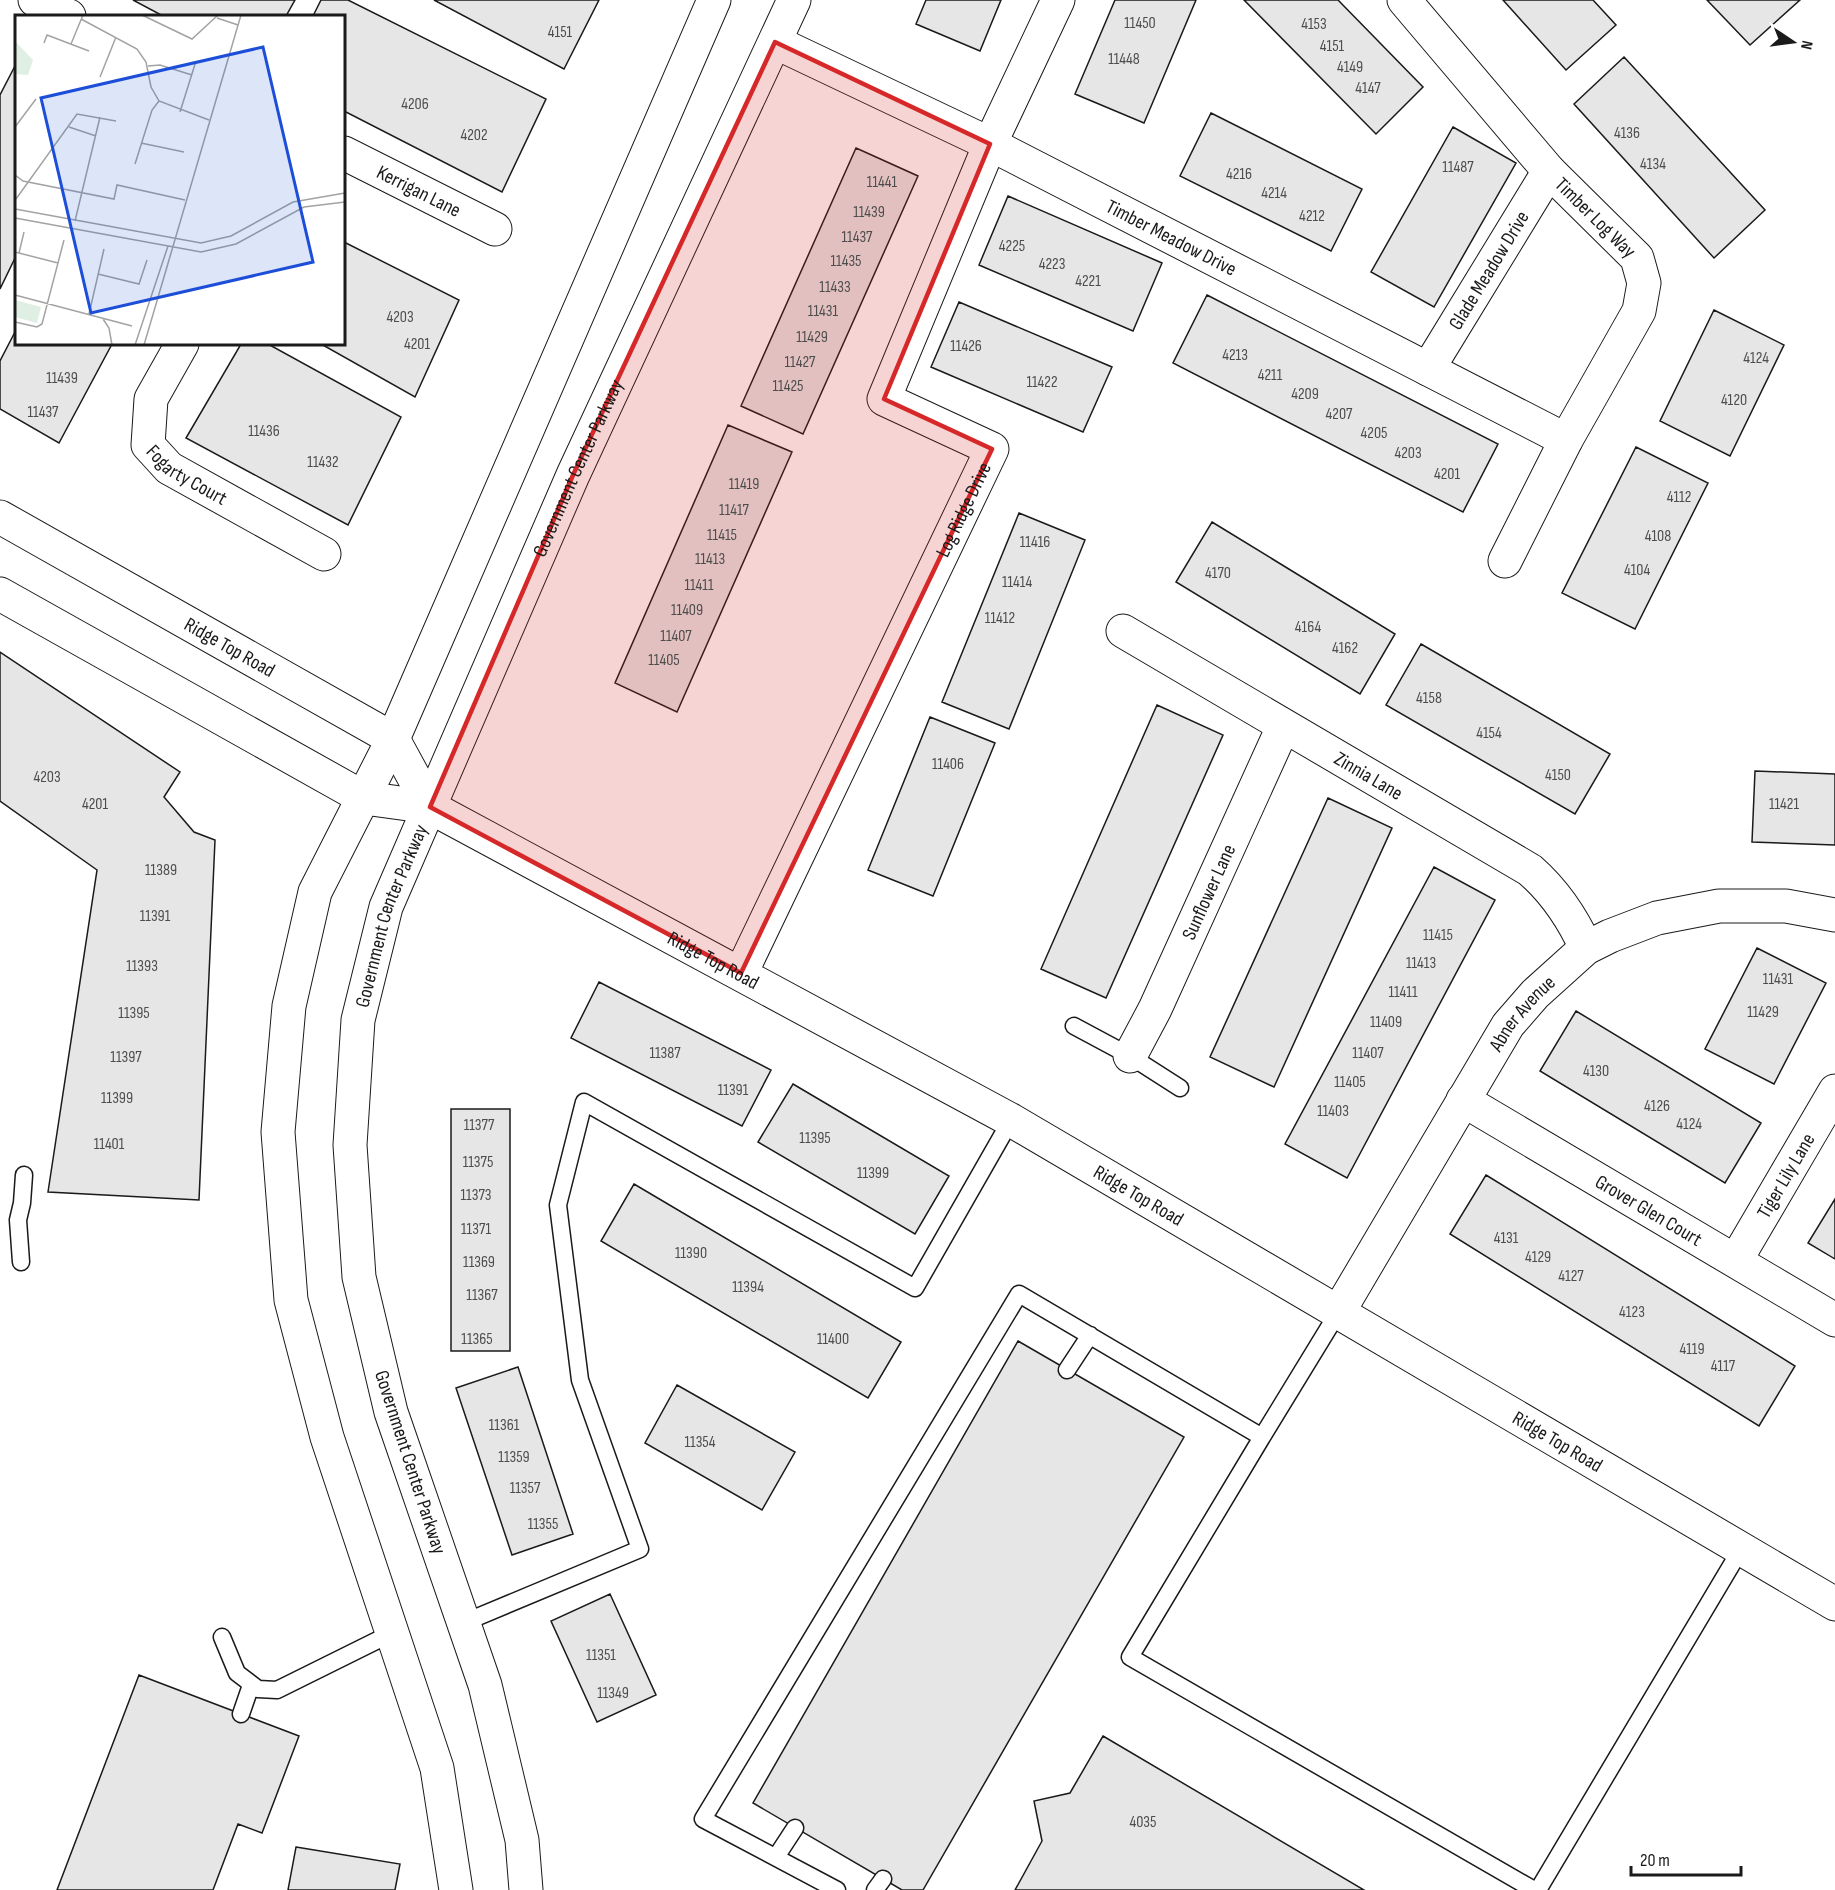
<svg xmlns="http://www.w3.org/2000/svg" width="1835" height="1890" viewBox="0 0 1835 1890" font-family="'Sofia Sans Condensed',sans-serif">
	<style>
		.building { fill: #e6e6e6; stroke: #1a1a1a; stroke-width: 1.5 }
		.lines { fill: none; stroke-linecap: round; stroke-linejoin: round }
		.service-casing { stroke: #1a1a1a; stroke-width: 19 }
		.minor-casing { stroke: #1a1a1a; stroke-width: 35 }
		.tertiary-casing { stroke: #1a1a1a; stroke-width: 35 }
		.service { stroke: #fff; stroke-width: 16 }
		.minor { stroke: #fff; stroke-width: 33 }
		.tertiary { stroke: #fff; stroke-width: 33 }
		.marked { fill: #d62828; fill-opacity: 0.2; stroke: #d62828; stroke-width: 4.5; stroke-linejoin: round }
		.labels { text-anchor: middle; stroke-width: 4.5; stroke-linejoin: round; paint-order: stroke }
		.number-label { font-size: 16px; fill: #4d4d4d }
		.street-label { font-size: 20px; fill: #1a1a1a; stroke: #fff }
		.inset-road { fill: none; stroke: #a3a3a3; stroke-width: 1.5 }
		.view { fill: #1d4ed8; fill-opacity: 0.15; stroke: #1d4ed8; stroke-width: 3 }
		.inset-edge { fill: none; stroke: #1a1a1a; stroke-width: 3 }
	</style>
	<rect width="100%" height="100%" fill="#fff"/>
	<path class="building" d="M 133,0 L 295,0 L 286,16 L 163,16 Z
		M 321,0 L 348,0 L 546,99 L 502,192 L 344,111 L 344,16 L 313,16 Z
		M 434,0 L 599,0 L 564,69 Z
		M 926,0 L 1001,0 L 980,51 L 916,24 Z
		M 1115,0 L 1196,0 L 1144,123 L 1075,94 Z
		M 1244,0 L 1338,0 L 1423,87 L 1376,134 Z
		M 1503,0 L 1593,0 L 1616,25 L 1566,70 Z
		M 1707,0 L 1800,0 L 1750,45 Z
		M 1624,57 L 1765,210 L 1714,258 L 1574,104 Z
		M 16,64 L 16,256 L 0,289 L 0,95 Z
		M 1211,113 L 1362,189 L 1331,251 L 1180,176 Z
		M 1453,127 L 1516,163 L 1434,307 L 1371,272 Z
		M 856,148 L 918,176 L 803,434 L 741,406 Z
		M 1008,196 L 1162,263 L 1133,331 L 979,265 Z
		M 344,242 L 459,300 L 415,397 L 321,344 L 344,344 Z
		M 1207,295 L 1498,444 L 1463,512 L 1173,363 Z
		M 959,302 L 1112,367 L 1083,432 L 931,367 Z
		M 1714,310 L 1784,345 L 1730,456 L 1660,421 Z
		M 16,330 L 16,344 L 112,344 L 59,443 L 0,409 L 0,361 Z
		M 241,344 L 268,344 L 401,417 L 348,525 L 186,438 Z
		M 728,425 L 792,452 L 677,712 L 615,683 Z
		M 1636,447 L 1708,483 L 1635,629 L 1562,593 Z
		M 1019,513 L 1085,540 L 1009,729 L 942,702 Z
		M 1212,522 L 1395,634 L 1360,694 L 1176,582 Z
		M 1421,644 L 1610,754 L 1575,814 L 1386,705 Z
		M 0,652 L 180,772 L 164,797 L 194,832 L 215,840 L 199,1200 L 48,1192 L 97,870 L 0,801 Z
		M 1157,705 L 1223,735 L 1106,998 L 1041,969 Z
		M 930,717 L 995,743 L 933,896 L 868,870 Z
		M 1755,771 L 1835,774 L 1835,845 L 1752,842 Z
		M 1328,798 L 1392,828 L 1274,1087 L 1210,1057 Z
		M 1434,867 L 1495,900 L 1347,1178 L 1285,1144 Z
		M 1757,948 L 1826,983 L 1774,1084 L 1705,1049 Z
		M 599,982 L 771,1070 L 742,1126 L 571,1038 Z
		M 1576,1011 L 1761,1123 L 1725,1183 L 1540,1071 Z
		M 793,1084 L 949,1176 L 915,1234 L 758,1142 Z
		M 451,1109 L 510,1109 L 510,1351 L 451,1351 Z
		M 1486,1175 L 1795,1366 L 1759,1426 L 1450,1234 Z
		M 634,1184 L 901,1342 L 868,1398 L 601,1241 Z
		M 1835,1199 L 1835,1259 L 1808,1243 Z
		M 1018,1341 L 1184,1437 L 923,1890 L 902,1890 L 753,1803 Z
		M 518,1367 L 573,1534 L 512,1555 L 456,1388 Z
		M 677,1385 L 795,1452 L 762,1510 L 645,1443 Z
		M 610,1594 L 656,1695 L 597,1722 L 551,1621 Z
		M 139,1675 L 299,1736 L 262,1833 L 238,1824 L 213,1890 L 57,1890 Z
		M 1103,1736 L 1364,1890 L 1015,1890 L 1042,1841 L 1034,1801 L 1070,1793 Z
		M 296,1847 L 400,1864 L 395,1890 L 288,1890 Z"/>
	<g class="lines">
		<defs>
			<path id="service" d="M 1074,1026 L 1130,1056 L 1180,1088
				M 21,1262 L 18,1220 L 22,1203 L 24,1175
				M 1067,1370 L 1090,1335
				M 1262,1437 L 1130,1657 L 1534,1890
				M 463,1623 L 640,1549 L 580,1380 L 558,1205 L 584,1102 L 915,1288 L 1011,1120
				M 222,1637 L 237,1673 L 258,1689 L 277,1690 L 392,1633
				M 241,1714 L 251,1685
				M 776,1857 L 795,1828
				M 837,1890 L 703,1819 L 1019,1294 L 1262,1437 L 1339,1311
				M 875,1890 L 883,1879
				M 1538,1890 L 1741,1549"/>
			<g id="minor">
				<path d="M 35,0 L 69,16"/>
				<path id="s1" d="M 1404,0 L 1549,171 L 1637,258 L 1644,283 L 1639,311 L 1566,440 L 1505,561"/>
				<path id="s2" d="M 775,42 L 990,144 L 1566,440"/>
				<path id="s3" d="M 344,153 L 495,229"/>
				<path id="s4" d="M 182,344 L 151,399 L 148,445 L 169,468 L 324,554"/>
				<path id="s5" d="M 1428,369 L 1549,171"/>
				<path id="s6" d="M 1123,631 L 1530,870 C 1555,892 1572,917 1586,948"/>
				<path id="s7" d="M 741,973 L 992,449 L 884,399 L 990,144 L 1058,0"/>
				<path id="s8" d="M 1130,1056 L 1155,1009 L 1283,727"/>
				<path id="s9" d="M 1463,1100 L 1835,1320"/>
				<path id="s10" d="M 1736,1260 L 1835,1091"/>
				<path id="s11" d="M 1339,1311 L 1508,1025 L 1535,994 L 1586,948 L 1610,936 L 1657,918 L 1719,906 L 1786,906 L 1835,915"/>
			</g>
			<g id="tertiary">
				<path id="s12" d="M 0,517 L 393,739 L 430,807"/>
				<path id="s13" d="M 0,594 L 364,798 L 430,807 L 1011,1120 L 1835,1604"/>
				<path d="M 456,1890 L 437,1768 L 327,1437 L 291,1300 L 278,1132 L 289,1006 L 315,892 L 393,739 L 714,0"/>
				<path id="s14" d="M 526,1890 L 522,1840 L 485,1685 L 391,1412 L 359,1277 L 350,1145 L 358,1020 L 386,907 L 573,475 L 794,0"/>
			</g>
		</defs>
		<use href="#service" class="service-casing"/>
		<use href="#minor" class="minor-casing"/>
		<use href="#tertiary" class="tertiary-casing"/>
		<use href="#service" class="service"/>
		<use href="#minor" class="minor"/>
		<use href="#tertiary" class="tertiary"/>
	</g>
	<path class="marked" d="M 775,42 L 990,144 L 884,399 L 992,449 L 741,973 L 430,807 L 573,475 Z"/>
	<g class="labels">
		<g class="number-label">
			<text x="1140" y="28">11450</text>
			<text x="1314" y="29">4153</text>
			<text x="560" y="37">4151</text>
			<text x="1332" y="51">4151</text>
			<text x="1124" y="64">11448</text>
			<text x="1350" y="72">4149</text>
			<text x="1368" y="93">4147</text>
			<text x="415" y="109">4206</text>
			<text x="1627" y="138">4136</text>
			<text x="474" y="140">4202</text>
			<text x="1653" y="169">4134</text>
			<text x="1458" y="172">11487</text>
			<text x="1239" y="179">4216</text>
			<text x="882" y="187">11441</text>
			<text x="1274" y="198">4214</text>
			<text x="869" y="217">11439</text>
			<text x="1312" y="221">4212</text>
			<text x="857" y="242">11437</text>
			<text x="1012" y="251">4225</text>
			<text x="846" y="266">11435</text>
			<text x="1052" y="269">4223</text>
			<text x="1088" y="286">4221</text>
			<text x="835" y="292">11433</text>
			<text x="823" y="316">11431</text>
			<text x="400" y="322">4203</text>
			<text x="812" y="342">11429</text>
			<text x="417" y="349">4201</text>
			<text x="966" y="351">11426</text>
			<text x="1235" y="360">4213</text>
			<text x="1756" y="363">4124</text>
			<text x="800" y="367">11427</text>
			<text x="1270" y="380">4211</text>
			<text x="62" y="383">11439</text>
			<text x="1042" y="387">11422</text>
			<text x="788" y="391">11425</text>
			<text x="1305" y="399">4209</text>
			<text x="1734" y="405">4120</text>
			<text x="43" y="417">11437</text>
			<text x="1339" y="419">4207</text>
			<text x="264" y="436">11436</text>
			<text x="1374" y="438">4205</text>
			<text x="1408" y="458">4203</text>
			<text x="323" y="467">11432</text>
			<text x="1447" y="479">4201</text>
			<text x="744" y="489">11419</text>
			<text x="1679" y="502">4112</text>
			<text x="734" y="515">11417</text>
			<text x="722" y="540">11415</text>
			<text x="1658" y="541">4108</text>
			<text x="1035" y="547">11416</text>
			<text x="710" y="564">11413</text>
			<text x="1637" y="575">4104</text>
			<text x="1218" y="578">4170</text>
			<text x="1017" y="587">11414</text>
			<text x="699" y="590">11411</text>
			<text x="687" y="615">11409</text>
			<text x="1000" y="623">11412</text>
			<text x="1308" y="632">4164</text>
			<text x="676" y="641">11407</text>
			<text x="1345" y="653">4162</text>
			<text x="664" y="665">11405</text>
			<text x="1429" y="703">4158</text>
			<text x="1489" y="738">4154</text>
			<text x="948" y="769">11406</text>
			<text x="1558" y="780">4150</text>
			<text x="47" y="782">4203</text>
			<text x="95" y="809">4201</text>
			<text x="1784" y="809">11421</text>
			<text x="161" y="875">11389</text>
			<text x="155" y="921">11391</text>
			<text x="1438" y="940">11415</text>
			<text x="1421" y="968">11413</text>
			<text x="142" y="971">11393</text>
			<text x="1778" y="984">11431</text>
			<text x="1403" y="997">11411</text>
			<text x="1763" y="1017">11429</text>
			<text x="134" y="1018">11395</text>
			<text x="1386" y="1027">11409</text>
			<text x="665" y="1058">11387</text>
			<text x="1368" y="1058">11407</text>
			<text x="126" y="1062">11397</text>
			<text x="1596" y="1076">4130</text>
			<text x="1350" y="1087">11405</text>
			<text x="733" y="1095">11391</text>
			<text x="117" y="1103">11399</text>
			<text x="1657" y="1111">4126</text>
			<text x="1333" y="1116">11403</text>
			<text x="1689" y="1129">4124</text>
			<text x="479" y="1130">11377</text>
			<text x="815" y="1143">11395</text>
			<text x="109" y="1149">11401</text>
			<text x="478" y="1167">11375</text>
			<text x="873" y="1178">11399</text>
			<text x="476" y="1200">11373</text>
			<text x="476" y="1234">11371</text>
			<text x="1506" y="1243">4131</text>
			<text x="691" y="1258">11390</text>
			<text x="1538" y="1262">4129</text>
			<text x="479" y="1267">11369</text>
			<text x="1571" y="1281">4127</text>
			<text x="748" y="1292">11394</text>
			<text x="482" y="1300">11367</text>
			<text x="1632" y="1317">4123</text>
			<text x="477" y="1344">11365</text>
			<text x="833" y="1344">11400</text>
			<text x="1692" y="1354">4119</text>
			<text x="1723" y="1371">4117</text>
			<text x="504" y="1430">11361</text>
			<text x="700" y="1447">11354</text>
			<text x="514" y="1462">11359</text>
			<text x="525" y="1493">11357</text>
			<text x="543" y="1529">11355</text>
			<text x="601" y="1660">11351</text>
			<text x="613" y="1698">11349</text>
			<text x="1143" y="1827">4035</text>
		</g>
		<g class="street-label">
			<text dy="7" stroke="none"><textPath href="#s3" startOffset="84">Kerrigan Lane</textPath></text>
			<text dy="7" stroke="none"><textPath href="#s1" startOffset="290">Timber Log Way</textPath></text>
			<text dy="7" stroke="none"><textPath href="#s2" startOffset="442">Timber Meadow Drive</textPath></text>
			<text dy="7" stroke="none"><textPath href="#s5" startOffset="116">Glade Meadow Drive</textPath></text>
			<text dy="7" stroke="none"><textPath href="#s14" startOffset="1490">Government Center Parkway</textPath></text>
			<text dy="7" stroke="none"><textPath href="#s4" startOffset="159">Fogarty Court</textPath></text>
			<text dy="7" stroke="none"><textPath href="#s7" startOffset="514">Log Ridge Drive</textPath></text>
			<text dy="7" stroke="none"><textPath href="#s12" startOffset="264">Ridge Top Road</textPath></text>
			<text dy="7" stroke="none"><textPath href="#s6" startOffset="285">Zinnia Lane</textPath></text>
			<text dy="7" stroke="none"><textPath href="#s8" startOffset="182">Sunflower Lane</textPath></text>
			<text dy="7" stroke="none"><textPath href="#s14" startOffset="1004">Government Center Parkway</textPath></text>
			<text dy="7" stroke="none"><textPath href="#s13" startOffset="806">Ridge Top Road</textPath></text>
			<text dy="7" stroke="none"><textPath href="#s11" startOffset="350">Abner Avenue</textPath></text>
			<text dy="7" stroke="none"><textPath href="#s10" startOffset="98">Tiger Lily Lane</textPath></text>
			<text dy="7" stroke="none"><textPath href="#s13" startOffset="1292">Ridge Top Road</textPath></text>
			<text dy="7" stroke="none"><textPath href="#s9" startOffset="216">Grover Glen Court</textPath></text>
			<text dy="7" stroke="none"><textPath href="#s13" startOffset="1778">Ridge Top Road</textPath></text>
			<text transform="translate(411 1462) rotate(72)" y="7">Government Center Parkway</text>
		</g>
	</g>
	<g transform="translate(15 15)">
		<rect width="330" height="330" fill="#fff"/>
		<path d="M 0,26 L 18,45 L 13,60 L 0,59 ZM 0,285 L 26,292 L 22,308 L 0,302 Z" fill="#e0efe3"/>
		<path class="inset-road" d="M 127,0 L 177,24 L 203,0M 202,3 L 223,10M 66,4 L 122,34 L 131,47 L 136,72 L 144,86 L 194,105M 29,28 L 32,20 L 74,36M 56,29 L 68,0M 133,51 L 145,50 L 177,60M 85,62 L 101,22M 165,97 L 181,46M 0,112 L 21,84M 54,112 L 81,121M 126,128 L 169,137M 120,149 L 137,95 L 144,86M 0,160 L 8,166 L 99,184 L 102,170 L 170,185M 1,184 L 62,99 L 101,106M 0,194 L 186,228 L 216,221 L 278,187 L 330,178M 0,203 L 186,237 L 221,229 L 289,192 L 330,187M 60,206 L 85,102M 0,237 L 43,248M 4,238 L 9,217M 83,259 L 124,269 L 132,245M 0,280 L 117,311M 74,299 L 89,234M 88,304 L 94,313 L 97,330M 0,307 L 22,312 L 27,309 L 49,225M 120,330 L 153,231M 129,330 L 226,0"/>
		<path class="view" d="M 248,32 L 298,247 L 76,298 L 26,83 Z"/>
		<rect width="330" height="330" class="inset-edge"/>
	</g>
	<g transform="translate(1793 42) rotate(103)" stroke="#ffffff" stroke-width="4.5" paint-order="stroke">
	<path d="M0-4.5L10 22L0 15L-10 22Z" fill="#1a1a1a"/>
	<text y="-9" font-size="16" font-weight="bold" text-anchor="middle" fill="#1a1a1a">N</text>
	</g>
	<path d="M1631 1866v9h110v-9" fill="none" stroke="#1a1a1a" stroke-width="3"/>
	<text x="1640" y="1866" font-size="18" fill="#1a1a1a" stroke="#ffffff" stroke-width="4.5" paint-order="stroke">20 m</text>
</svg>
